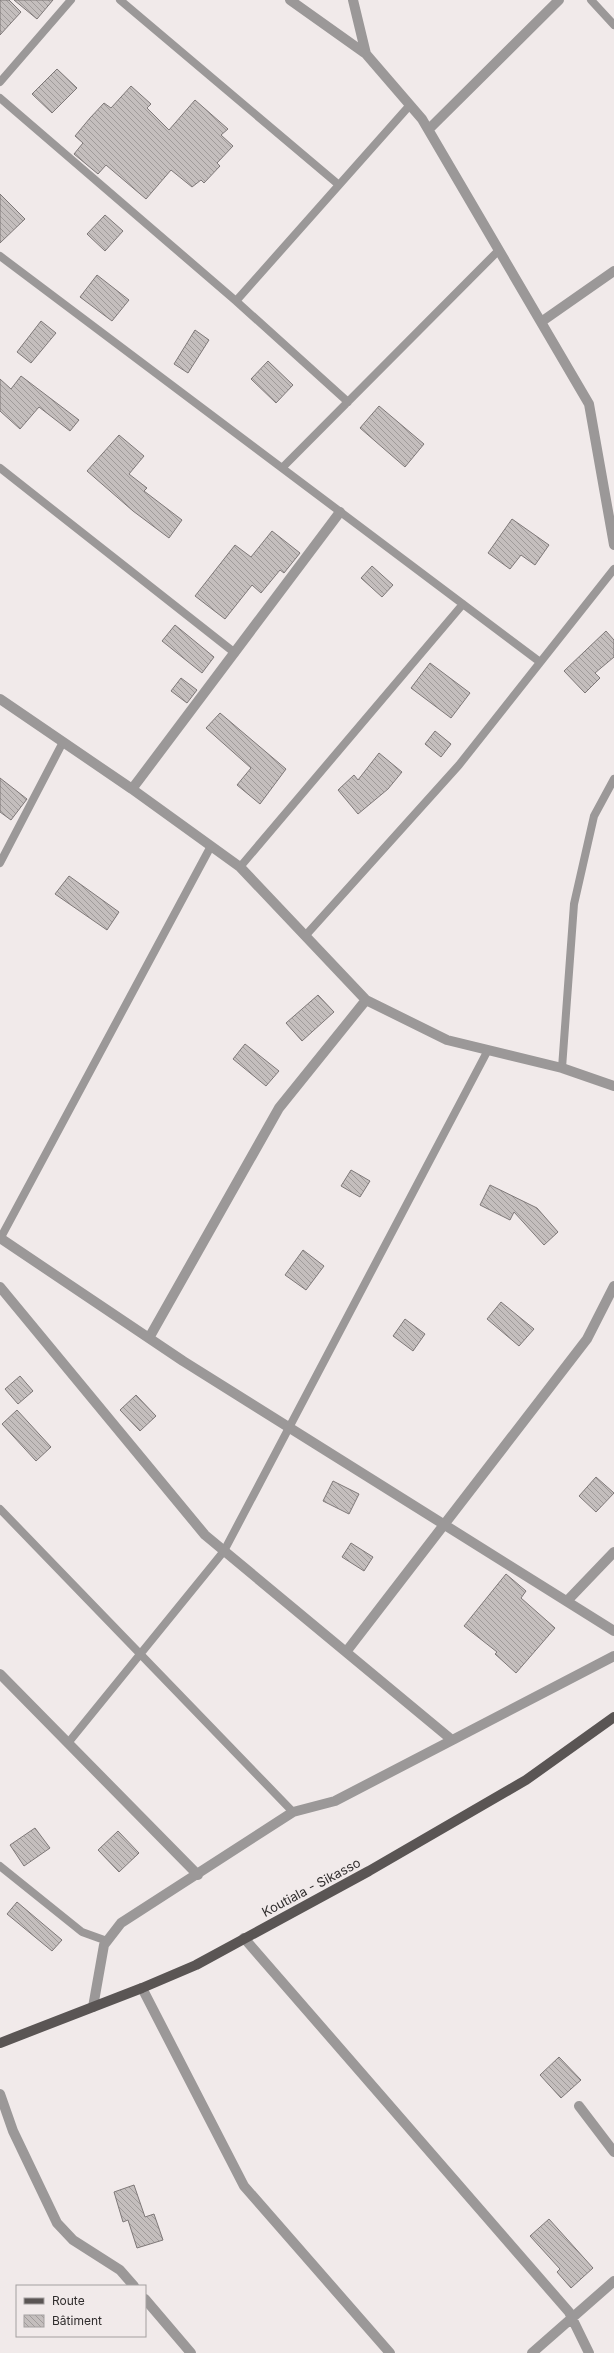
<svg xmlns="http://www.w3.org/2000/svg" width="614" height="2353" viewBox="0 0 614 2353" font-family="Inter,sans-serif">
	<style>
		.building { fill: url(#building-back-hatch); stroke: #7e7878 }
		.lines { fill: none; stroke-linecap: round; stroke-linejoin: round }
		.service { stroke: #9b9898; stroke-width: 8 }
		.minor { stroke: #9b9898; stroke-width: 10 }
		.primary { stroke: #5a5554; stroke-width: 10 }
		.labels { text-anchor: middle; stroke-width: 3; stroke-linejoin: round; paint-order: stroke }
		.street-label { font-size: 13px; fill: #312e2e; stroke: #f1eaea }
	</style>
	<defs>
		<pattern id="building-back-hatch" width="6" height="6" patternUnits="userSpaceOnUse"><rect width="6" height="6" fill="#c4bebd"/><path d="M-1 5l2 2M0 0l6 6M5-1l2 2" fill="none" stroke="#a09b9a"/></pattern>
	</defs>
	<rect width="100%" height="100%" fill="#f1eaea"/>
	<path class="building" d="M 0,0 L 9,0 L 21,12 L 0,35 Z
		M 14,0 L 53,0 L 37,19 Z
		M 57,69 L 77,88 L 52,113 L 32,94 Z
		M 131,86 L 151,104 L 147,108 L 169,130 L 195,100 L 228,129 L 221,135 L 233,146 L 217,163 L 220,166 L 204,183 L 201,180 L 192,187 L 171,170 L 146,199 L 106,165 L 98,174 L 74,154 L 83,143 L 75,136 L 90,118 L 104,103 L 111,108 Z
		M 0,194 L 25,219 L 0,243 Z
		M 105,215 L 123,231 L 105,251 L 87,234 Z
		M 97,275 L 129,300 L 112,321 L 80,297 Z
		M 41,321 L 56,333 L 31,363 L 17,352 Z
		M 195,330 L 209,340 L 188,373 L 174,364 Z
		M 268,361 L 293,385 L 276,403 L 251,379 Z
		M 21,376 L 79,420 L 70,431 L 39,407 L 20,429 L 0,411 L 0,379 L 11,389 Z
		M 379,406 L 424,444 L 405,467 L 360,428 Z
		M 119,435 L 144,456 L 129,474 L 147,488 L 144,491 L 182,520 L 169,538 L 133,511 L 87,471 Z
		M 512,519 L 549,545 L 535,565 L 521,555 L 510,569 L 488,553 Z
		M 272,531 L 300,553 L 284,573 L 280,570 L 261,593 L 252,585 L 225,619 L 195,596 L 235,545 L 251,557 Z
		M 372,566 L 393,585 L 382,597 L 361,578 Z
		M 175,625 L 214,657 L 202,673 L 162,641 Z
		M 606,631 L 614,640 L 614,657 L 595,673 L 600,678 L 585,693 L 564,671 Z
		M 430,663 L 470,693 L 451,718 L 411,688 Z
		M 181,678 L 197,690 L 187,703 L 171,691 Z
		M 220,713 L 286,769 L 260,804 L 237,785 L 251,768 L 206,728 Z
		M 435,731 L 451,744 L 441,757 L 425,744 Z
		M 379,753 L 402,772 L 388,789 L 358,814 L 338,790 L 354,775 L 358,780 Z
		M 0,778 L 27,799 L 11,820 L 0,812 Z
		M 69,876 L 119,912 L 107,930 L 55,894 Z
		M 318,995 L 334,1012 L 302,1041 L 286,1023 Z
		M 245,1044 L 279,1071 L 266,1086 L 233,1059 Z
		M 351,1170 L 370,1181 L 360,1197 L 341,1186 Z
		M 490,1185 L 537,1208 L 558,1232 L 544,1245 L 514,1212 L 510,1220 L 480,1205 Z
		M 303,1250 L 324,1266 L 306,1290 L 285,1275 Z
		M 501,1302 L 534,1329 L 519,1346 L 487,1319 Z
		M 405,1319 L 425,1334 L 413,1351 L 393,1336 Z
		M 20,1376 L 33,1391 L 18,1404 L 5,1389 Z
		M 136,1395 L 156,1416 L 140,1431 L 120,1410 Z
		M 17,1410 L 51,1447 L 36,1461 L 2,1424 Z
		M 596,1477 L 614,1493 L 596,1512 L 579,1496 Z
		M 333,1481 L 359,1494 L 349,1514 L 323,1501 Z
		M 351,1543 L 373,1557 L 364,1571 L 342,1557 Z
		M 506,1574 L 526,1591 L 521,1598 L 555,1628 L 516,1673 L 495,1654 L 497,1652 L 464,1626 Z
		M 35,1828 L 50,1848 L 24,1866 L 10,1845 Z
		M 118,1831 L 139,1853 L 119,1872 L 98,1850 Z
		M 17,1902 L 62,1940 L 52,1951 L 7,1914 Z
		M 559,2057 L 581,2080 L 561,2098 L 540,2075 Z
		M 134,2185 L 145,2217 L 154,2214 L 163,2240 L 137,2248 L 128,2220 L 123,2222 L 114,2192 Z
		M 549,2219 L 593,2268 L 571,2288 L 557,2272 L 560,2269 L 530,2236 Z"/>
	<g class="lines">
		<path class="service" d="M 120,0 L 339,185
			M 591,0 L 614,25
			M 0,82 L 71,0
			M 0,98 L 236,301 L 348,402
			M 0,256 L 540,662
			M 236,301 L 410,105
			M 0,468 L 235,653
			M 282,468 L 499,250
			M 0,863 L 63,742
			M 240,867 L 463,604
			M 306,935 L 459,765 L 614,569
			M 562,1068 L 574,904 L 594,816 L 614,779
			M 0,1239 L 211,846
			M 0,1509 L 293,1812
			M 68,1743 L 224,1551 L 488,1050
			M 0,1866 L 82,1932 L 107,1941"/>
		<path class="minor" d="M 290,0 L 366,54
			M 353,0 L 366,54 L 422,119 L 589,404 L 614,545
			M 429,129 L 559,0
			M 541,322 L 614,271
			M 0,699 L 132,789 L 240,867 L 366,1000 L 447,1040 L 562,1068 L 614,1086
			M 132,789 L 340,512
			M 0,1238 L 183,1361 L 614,1631
			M 0,1287 L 205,1535 L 452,1740
			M 149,1338 L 279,1108 L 366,1000
			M 567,1601 L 614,1552
			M 346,1652 L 587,1339 L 614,1286
			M 0,1674 L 198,1875
			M 244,1938 L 569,2312 L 589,2353
			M 142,1988 L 244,2186 L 390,2353
			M 93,2007 L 104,1945 L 121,1923 L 293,1812 L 335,1801 L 614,1656
			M 0,2094 L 13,2131 L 57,2223 L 73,2240 L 120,2270 L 134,2286
			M 579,2106 L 614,2152
			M 145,2299 L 191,2353
			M 532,2353 L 614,2281"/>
		<path class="primary" d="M 0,2043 L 142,1988 L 196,1965 L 369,1871 L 526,1780 L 614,1717"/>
	</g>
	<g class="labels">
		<g class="street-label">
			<text transform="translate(311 1887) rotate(-28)" y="5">Koutiala - Sikasso</text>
		</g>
	</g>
	<rect x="16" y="2285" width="130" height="52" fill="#f1eaea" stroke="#a49f9f"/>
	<rect x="24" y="2298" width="20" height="6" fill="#5a5554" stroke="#a49f9f"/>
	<text x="52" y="2305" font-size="12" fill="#312e2e">Route</text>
	<rect x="24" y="2315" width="20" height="12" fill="url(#building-back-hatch)" stroke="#a49f9f"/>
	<text x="52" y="2325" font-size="12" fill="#312e2e">Bâtiment</text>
</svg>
